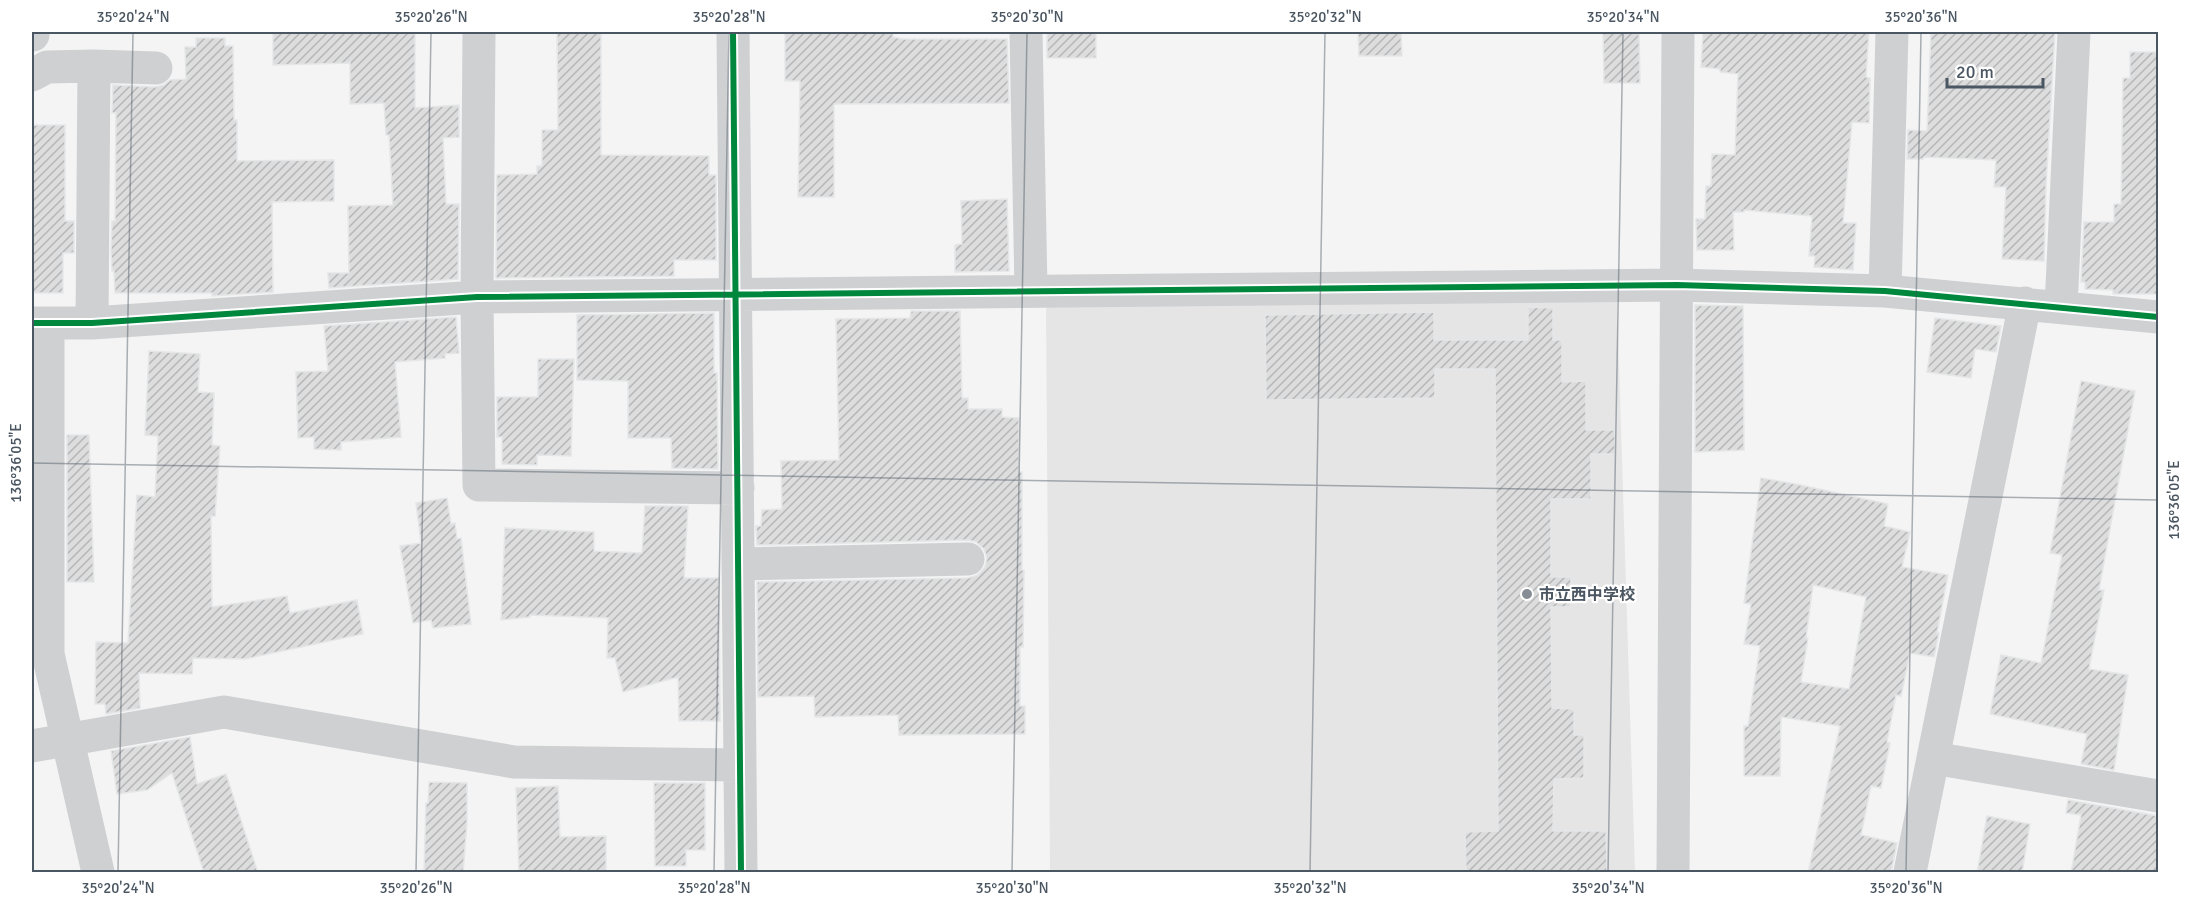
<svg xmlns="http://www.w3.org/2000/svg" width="2190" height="904" viewBox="0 0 2190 904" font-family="Signika,'Noto Sans JP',sans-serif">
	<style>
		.education { fill: #e6e5e6 }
		.building { fill: url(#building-hatch); stroke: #e5e6e7; stroke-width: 1.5; fill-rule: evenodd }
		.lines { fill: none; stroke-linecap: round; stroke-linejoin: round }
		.street { stroke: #ced0d2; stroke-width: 33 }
		.cycleway-casing { stroke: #fff; stroke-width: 10 }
		.cycleway { stroke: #00873e; stroke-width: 6 }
		.ticks { fill: none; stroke: #4a5661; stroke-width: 1.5; stroke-opacity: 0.45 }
		.poi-dot { fill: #868d94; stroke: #fff; stroke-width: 2 }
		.labels { text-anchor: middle; stroke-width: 4.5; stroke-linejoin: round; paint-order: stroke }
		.poi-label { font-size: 16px; font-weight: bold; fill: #4a5661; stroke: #fff; text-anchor: start }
		.neatline { fill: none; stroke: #4a5661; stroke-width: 2 }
		.ticks-label { font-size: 15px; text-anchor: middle; fill: #4a5661 }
	</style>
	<defs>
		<pattern id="building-hatch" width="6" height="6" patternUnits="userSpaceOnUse" patternTransform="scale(1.5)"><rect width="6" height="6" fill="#ddddde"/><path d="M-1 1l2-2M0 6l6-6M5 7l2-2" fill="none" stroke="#b5b6b7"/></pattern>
	</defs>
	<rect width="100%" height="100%" fill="#f4f4f4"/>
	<path class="education" d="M 1617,301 L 1635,872 L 1050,872 L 1046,302 Z"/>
	<path class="building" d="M 273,32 L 415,32 L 415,108 L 459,105 L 459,137 L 443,138 L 446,204 L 459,204 L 458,279 L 329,288 L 328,273 L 349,273 L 348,206 L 393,205 L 389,135 L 386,135 L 384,103 L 350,104 L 350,63 L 273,65 Z
		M 557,32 L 601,32 L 601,155 L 709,156 L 709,175 L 716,175 L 716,260 L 674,260 L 674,276 L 496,278 L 497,175 L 537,174 L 537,166 L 542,166 L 542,130 L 558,130 Z
		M 785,32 L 893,32 L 893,37 L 903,39 L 1007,39 L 1009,103 L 834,104 L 834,197 L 798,197 L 800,81 L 785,81 Z
		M 1047,32 L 1096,32 L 1096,58 L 1047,58 Z
		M 1358,32 L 1401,32 L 1402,56 L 1359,56 Z
		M 1603,32 L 1639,32 L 1640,83 L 1604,83 Z
		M 1703,32 L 1869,32 L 1866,77 L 1870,78 L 1869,123 L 1852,122 L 1843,223 L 1856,223 L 1853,270 L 1814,267 L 1815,256 L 1809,256 L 1812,216 L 1744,210 L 1744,212 L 1733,212 L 1734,250 L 1697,250 L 1696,219 L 1705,219 L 1706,186 L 1711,186 L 1712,154 L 1735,155 L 1738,74 L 1720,72 L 1720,69 L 1701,67 Z
		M 1931,32 L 2055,32 L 2046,185 L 2044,261 L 2002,259 L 2006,187 L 1994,187 L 1996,160 L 1924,157 L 1923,159 L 1907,159 L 1908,130 L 1927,131 Z
		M 196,38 L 225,38 L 225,46 L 233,46 L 234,120 L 237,120 L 237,161 L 334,160 L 334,201 L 272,202 L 273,292 L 212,296 L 212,293 L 115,293 L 114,271 L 112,271 L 111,251 L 112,221 L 115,221 L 116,113 L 112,113 L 113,85 L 155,87 L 164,85 L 170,80 L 186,79 L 185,47 L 196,47 Z
		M 2130,52 L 2158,52 L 2158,294 L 2113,294 L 2113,290 L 2085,289 L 2085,282 L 2081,282 L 2084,222 L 2114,222 L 2114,204 L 2121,204 L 2123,78 L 2130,78 Z
		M 32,125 L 65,125 L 65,221 L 74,221 L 74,253 L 63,253 L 63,293 L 32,293 Z
		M 1007,199 L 1009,271 L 955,272 L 955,245 L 962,244 L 961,201 Z
		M 1695,305 L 1743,306 L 1744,450 L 1695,452 Z
		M 1528,307 L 1553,308 L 1553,340 L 1562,340 L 1562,382 L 1586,381 L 1586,430 L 1615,430 L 1615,454 L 1591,454 L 1591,499 L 1551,499 L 1551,577 L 1571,577 L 1571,607 L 1551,607 L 1552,708 L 1574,709 L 1574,735 L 1584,735 L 1584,778 L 1554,779 L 1553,831 L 1606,831 L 1607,873 L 1466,873 L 1465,832 L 1498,831 L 1495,369 L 1435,369 L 1435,398 L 1266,400 L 1265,315 L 1434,312 L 1434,340 L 1528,340 Z
		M 911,311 L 960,311 L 962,398 L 968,398 L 968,409 L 1002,409 L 1002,417 L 1019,418 L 1019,472 L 1022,472 L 1022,570 L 1024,570 L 1023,647 L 1020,647 L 1020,706 L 1025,706 L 1025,734 L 899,735 L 898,715 L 815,717 L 814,696 L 758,697 L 757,582 L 968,578 L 978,575 L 985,567 L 987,558 L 984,549 L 976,542 L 968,540 L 757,545 L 756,526 L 761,526 L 762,510 L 782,509 L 781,461 L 839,460 L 836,319 L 910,318 Z
		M 714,313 L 714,373 L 717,373 L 718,469 L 672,468 L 671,438 L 628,438 L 628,381 L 577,380 L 577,315 Z
		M 456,317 L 459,353 L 445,354 L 445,358 L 395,362 L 401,437 L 341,442 L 341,450 L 314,449 L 314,437 L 298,438 L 296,372 L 328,371 L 324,326 Z
		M 1935,318 L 2001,326 L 1996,352 L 1975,349 L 1971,378 L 1927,372 Z
		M 149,351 L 200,354 L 198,392 L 214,393 L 212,445 L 220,446 L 215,516 L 211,516 L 212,607 L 287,596 L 290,613 L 357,600 L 363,634 L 245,659 L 193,658 L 192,674 L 139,673 L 140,708 L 106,714 L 105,704 L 95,704 L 96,642 L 128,643 L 137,495 L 155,497 L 158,436 L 145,435 Z
		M 538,359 L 574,359 L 571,456 L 537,455 L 537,465 L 502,464 L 502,437 L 497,437 L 497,397 L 538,397 Z
		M 2081,381 L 2135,391 L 2099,590 L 2104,590 L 2089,669 L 2128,675 L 2114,770 L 2081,764 L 2087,734 L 1990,714 L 2001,655 L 2041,663 L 2062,555 L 2050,553 Z
		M 67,435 L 89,435 L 94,582 L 67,582 Z
		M 1761,478 L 1796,484 L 1888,504 L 1884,526 L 1910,532 L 1902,567 L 1948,575 L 1937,633 L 1939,633 L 1934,657 L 1910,653 L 1901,696 L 1896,695 L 1887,742 L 1890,743 L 1881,788 L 1871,786 L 1861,835 L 1897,843 L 1891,873 L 1808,873 L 1840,726 L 1781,717 L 1780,776 L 1744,776 L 1744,726 L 1748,726 L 1760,646 L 1744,644 L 1751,604 L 1744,603 ZM 1813,585 L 1866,597 L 1849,689 L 1801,682 L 1808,638 L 1806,638 Z
		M 447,498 L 451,524 L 455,523 L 457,539 L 461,538 L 471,624 L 433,628 L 431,620 L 413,623 L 400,546 L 421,543 L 416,503 Z
		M 645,506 L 688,506 L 684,578 L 719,578 L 720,721 L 679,721 L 678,677 L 623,692 L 615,658 L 607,658 L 608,618 L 530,615 L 530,617 L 501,620 L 505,528 L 594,532 L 594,551 L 642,553 Z
		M 190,737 L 197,784 L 226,774 L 258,873 L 204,873 L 172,773 L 147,790 L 117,794 L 111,751 Z
		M 429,782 L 467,783 L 467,823 L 463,873 L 424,873 L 426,803 L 428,803 Z
		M 654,783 L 705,783 L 705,850 L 686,850 L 686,866 L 655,866 Z
		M 558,786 L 560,837 L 606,836 L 606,873 L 519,873 L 516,788 Z
		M 2068,800 L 2158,816 L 2158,873 L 2071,873 L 2081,815 L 2066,813 Z
		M 1987,816 L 2030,824 L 2022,873 L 1977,873 Z"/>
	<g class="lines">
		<path class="street" d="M 479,32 L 477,297 L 479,485 L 738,488
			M 733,32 L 741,872
			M 1026,32 L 1031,290
			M 32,35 L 33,35
			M 94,66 L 156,68
			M 32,75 L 47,67 L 94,66 L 92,323
			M 1885,291 L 1892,32
			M 2061,307 L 2074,32
			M 32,323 L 92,323 L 477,297 L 1677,285 L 1885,291 L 2158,317
			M 48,324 L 48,654 L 98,872
			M 739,564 L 968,559
			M 32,746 L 224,712 L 514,762 L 738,765
			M 1933,758 L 2158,796
			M 1673,872 L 1678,32
			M 1910,872 L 2025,303"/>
		<defs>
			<path id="cycleway" d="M 733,32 L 741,872
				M 32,323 L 92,323 L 477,297 L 1677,285 L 1885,291 L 2158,317"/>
		</defs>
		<use href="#cycleway" class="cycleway-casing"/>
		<use href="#cycleway" class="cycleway"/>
	</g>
	<path class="ticks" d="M 32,463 L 2158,500M 118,872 L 133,32M 416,872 L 431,32M 714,872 L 729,32M 1012,872 L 1027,32M 1310,872 L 1325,32M 1608,872 L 1623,32M 1906,872 L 1921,32"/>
	<circle class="poi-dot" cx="1527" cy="594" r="6"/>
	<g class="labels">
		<g class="poi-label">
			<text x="1539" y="600">市立西中学校</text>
		</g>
	</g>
	<rect width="2190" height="904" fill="none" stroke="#ffffff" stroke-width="66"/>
	<path d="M1947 78v9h96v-9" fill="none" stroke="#4a5661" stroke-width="3"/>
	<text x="1956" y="78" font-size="18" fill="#4a5661" stroke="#ffffff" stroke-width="4.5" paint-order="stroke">20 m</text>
	<rect x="33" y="33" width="2124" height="838" class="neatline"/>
	<g class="ticks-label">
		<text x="133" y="22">35°20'24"N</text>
		<text x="431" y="22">35°20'26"N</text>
		<text x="729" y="22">35°20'28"N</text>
		<text x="1027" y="22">35°20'30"N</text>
		<text x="1325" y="22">35°20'32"N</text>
		<text x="1623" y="22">35°20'34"N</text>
		<text x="1921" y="22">35°20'36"N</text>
		<text transform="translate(16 463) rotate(-90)" y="5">136°36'05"E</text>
		<text transform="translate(2174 500) rotate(-90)" y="5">136°36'05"E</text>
		<text x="118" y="893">35°20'24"N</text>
		<text x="416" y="893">35°20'26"N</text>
		<text x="714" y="893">35°20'28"N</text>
		<text x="1012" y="893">35°20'30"N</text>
		<text x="1310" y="893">35°20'32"N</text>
		<text x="1608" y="893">35°20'34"N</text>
		<text x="1906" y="893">35°20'36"N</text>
	</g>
</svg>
